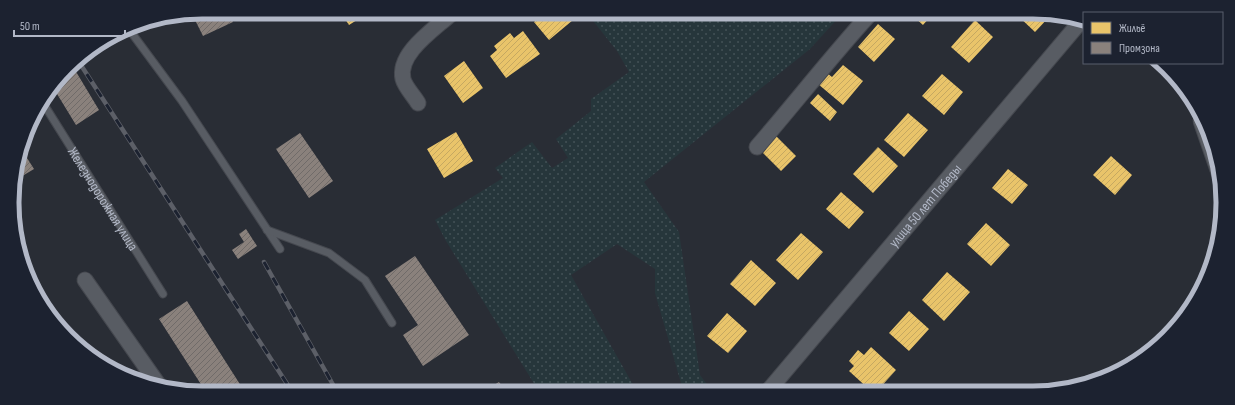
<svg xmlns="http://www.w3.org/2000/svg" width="1235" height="405" viewBox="0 0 1235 405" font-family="'Sofia Sans Condensed',sans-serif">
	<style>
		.grass { fill: url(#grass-dots) }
		.homes { fill: url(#homes-hatch) }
		.industry { fill: url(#industry-hatch) }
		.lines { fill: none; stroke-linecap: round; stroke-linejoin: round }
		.lane-casing { stroke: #45484f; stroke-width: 9 }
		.street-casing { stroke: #45484f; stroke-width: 17 }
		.lane { stroke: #585c63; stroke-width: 7 }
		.street { stroke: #585c63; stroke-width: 15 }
		.rail-casing { stroke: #5c5f67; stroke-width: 4.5 }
		.rail { stroke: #1c2230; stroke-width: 3; stroke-dasharray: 9; stroke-linecap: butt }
		.labels { text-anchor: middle; stroke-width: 4; stroke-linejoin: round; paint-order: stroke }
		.street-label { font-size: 14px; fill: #b2b8c7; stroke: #1c2230 }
		.rim { fill: none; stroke: #b2b8c7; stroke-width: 5 }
	</style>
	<defs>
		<pattern id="grass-dots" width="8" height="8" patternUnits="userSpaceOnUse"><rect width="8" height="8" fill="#26363b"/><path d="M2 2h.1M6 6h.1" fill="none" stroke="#435156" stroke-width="1.8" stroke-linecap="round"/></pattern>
		<pattern id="homes-hatch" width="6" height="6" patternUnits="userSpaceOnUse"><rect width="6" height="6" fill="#e9c46a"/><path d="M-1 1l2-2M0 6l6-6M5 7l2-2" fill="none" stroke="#c5a861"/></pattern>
		<pattern id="industry-hatch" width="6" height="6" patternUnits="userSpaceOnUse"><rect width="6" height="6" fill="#8a817c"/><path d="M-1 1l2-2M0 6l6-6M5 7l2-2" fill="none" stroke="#706b69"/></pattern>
	</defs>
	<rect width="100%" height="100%" fill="#292d35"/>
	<path class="grass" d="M 593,14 L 841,15 L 810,49 L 644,182 L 679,232 L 700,375 L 712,391 L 683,390 L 655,293 L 655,269 L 617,244 L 571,275 L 636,390 L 538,390 L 446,241 L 435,220 L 503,178 L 495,168 L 532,142 L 552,168 L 568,158 L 556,139 L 591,111 L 591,99 L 629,72 L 617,51 L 590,17 Z"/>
	<path class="homes" d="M 341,13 L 368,13 L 349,25 Z
		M 544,13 L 568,14 L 573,20 L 549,40 L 534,22 Z
		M 912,15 L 932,15 L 923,25 Z
		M 1017,15 L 1050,16 L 1035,32 Z
		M 975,20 L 993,37 L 969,63 L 951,47 Z
		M 878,24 L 895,39 L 874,62 L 858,47 Z
		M 523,31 L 540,54 L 506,78 L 490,56 L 497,50 L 494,46 L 510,33 L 514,38 Z
		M 464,61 L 483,88 L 463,103 L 444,76 Z
		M 843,65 L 863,81 L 843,105 L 818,84 L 827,73 L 832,77 Z
		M 942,74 L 963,92 L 944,115 L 922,96 Z
		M 818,94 L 837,112 L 830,121 L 810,103 Z
		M 908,113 L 928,130 L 904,157 L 884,140 Z
		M 456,132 L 473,161 L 444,178 L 427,149 Z
		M 774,134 L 796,156 L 781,171 L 763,153 L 766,149 L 763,145 Z
		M 878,147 L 898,166 L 873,193 L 853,174 Z
		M 1111,156 L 1132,175 L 1115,195 L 1093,175 Z
		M 1008,169 L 1028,185 L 1012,204 L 992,188 Z
		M 841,192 L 864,212 L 849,229 L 826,209 Z
		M 986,223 L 1010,245 L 991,266 L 967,244 Z
		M 801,233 L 823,252 L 798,280 L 776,260 Z
		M 751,260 L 776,283 L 755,306 L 730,284 Z
		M 947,272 L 970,292 L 944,321 L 922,300 Z
		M 909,311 L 929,329 L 909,351 L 889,333 Z
		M 727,313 L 747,331 L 728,353 L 707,336 Z
		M 871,347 L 896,370 L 877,391 L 871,391 L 849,371 L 854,366 L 849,361 L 858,350 L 864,355 Z"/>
	<path class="industry" d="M 202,12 L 228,12 L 233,22 L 203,36 L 192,14 Z
		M 72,65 L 99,110 L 76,125 L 54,89 Z
		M 300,133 L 333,181 L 309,198 L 276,149 Z
		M 22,150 L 34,169 L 14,181 L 14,178 Z
		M 246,229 L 257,246 L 238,259 L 232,250 L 244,242 L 239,234 Z
		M 415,256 L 469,335 L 423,366 L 403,335 L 418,325 L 385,276 Z
		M 187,301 L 243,389 L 204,389 L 159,319 Z
		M 499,382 L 505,390 L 486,390 Z"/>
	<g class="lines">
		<defs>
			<g id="lane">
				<path d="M 128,28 L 182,101 L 280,249"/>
				<path id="s1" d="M 43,103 L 163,294"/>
				<path d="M 267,230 L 329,253 L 365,280 L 392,323"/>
			</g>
			<g id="street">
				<path d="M 418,103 C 414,96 405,87 403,79 C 397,53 435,29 452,13"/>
				<path d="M 1201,121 L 1219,173"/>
				<path d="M 757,147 C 795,103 830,58 869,15"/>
				<path d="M 85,280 L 160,387"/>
				<path id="s2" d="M 768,391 L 1081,21"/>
			</g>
		</defs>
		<use href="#lane" class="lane-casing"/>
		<use href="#street" class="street-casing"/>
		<use href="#lane" class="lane"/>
		<use href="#street" class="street"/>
		<defs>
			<path id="rail" d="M 77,59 L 291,390
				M 264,262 L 336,390"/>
		</defs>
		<use href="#rail" class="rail-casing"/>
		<use href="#rail" class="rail"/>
	</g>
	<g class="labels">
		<g class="street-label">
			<text dy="5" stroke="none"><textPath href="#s1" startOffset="113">Железнодорожная улица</textPath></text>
			<text dy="5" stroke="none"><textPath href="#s2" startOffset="243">улица 50 лет Победы</textPath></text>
		</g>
	</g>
	<path d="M0 0H1235V405H0ZM202 19H1033A183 183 0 0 1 1216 202V203A183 183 0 0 1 1033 386H202A183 183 0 0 1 19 203V202A183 183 0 0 1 202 19Z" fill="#1c2230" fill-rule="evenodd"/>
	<path class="rim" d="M202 19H1033A183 183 0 0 1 1216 202V203A183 183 0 0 1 1033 386H202A183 183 0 0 1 19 203V202A183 183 0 0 1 202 19Z"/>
	<rect x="1083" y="12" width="140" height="52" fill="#1c2230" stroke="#585e6c"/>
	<rect x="1091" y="22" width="20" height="12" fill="#e9c46a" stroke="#585e6c"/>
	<text x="1119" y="32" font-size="12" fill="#b2b8c7">Жильё</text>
	<rect x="1091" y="42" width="20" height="12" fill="#8a817c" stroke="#585e6c"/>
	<text x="1119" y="52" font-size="12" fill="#b2b8c7">Промзона</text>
	<path d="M14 30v6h111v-6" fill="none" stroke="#b2b8c7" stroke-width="2"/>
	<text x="20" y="30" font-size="12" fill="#b2b8c7" stroke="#1c2230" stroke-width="3" paint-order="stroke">50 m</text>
</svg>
